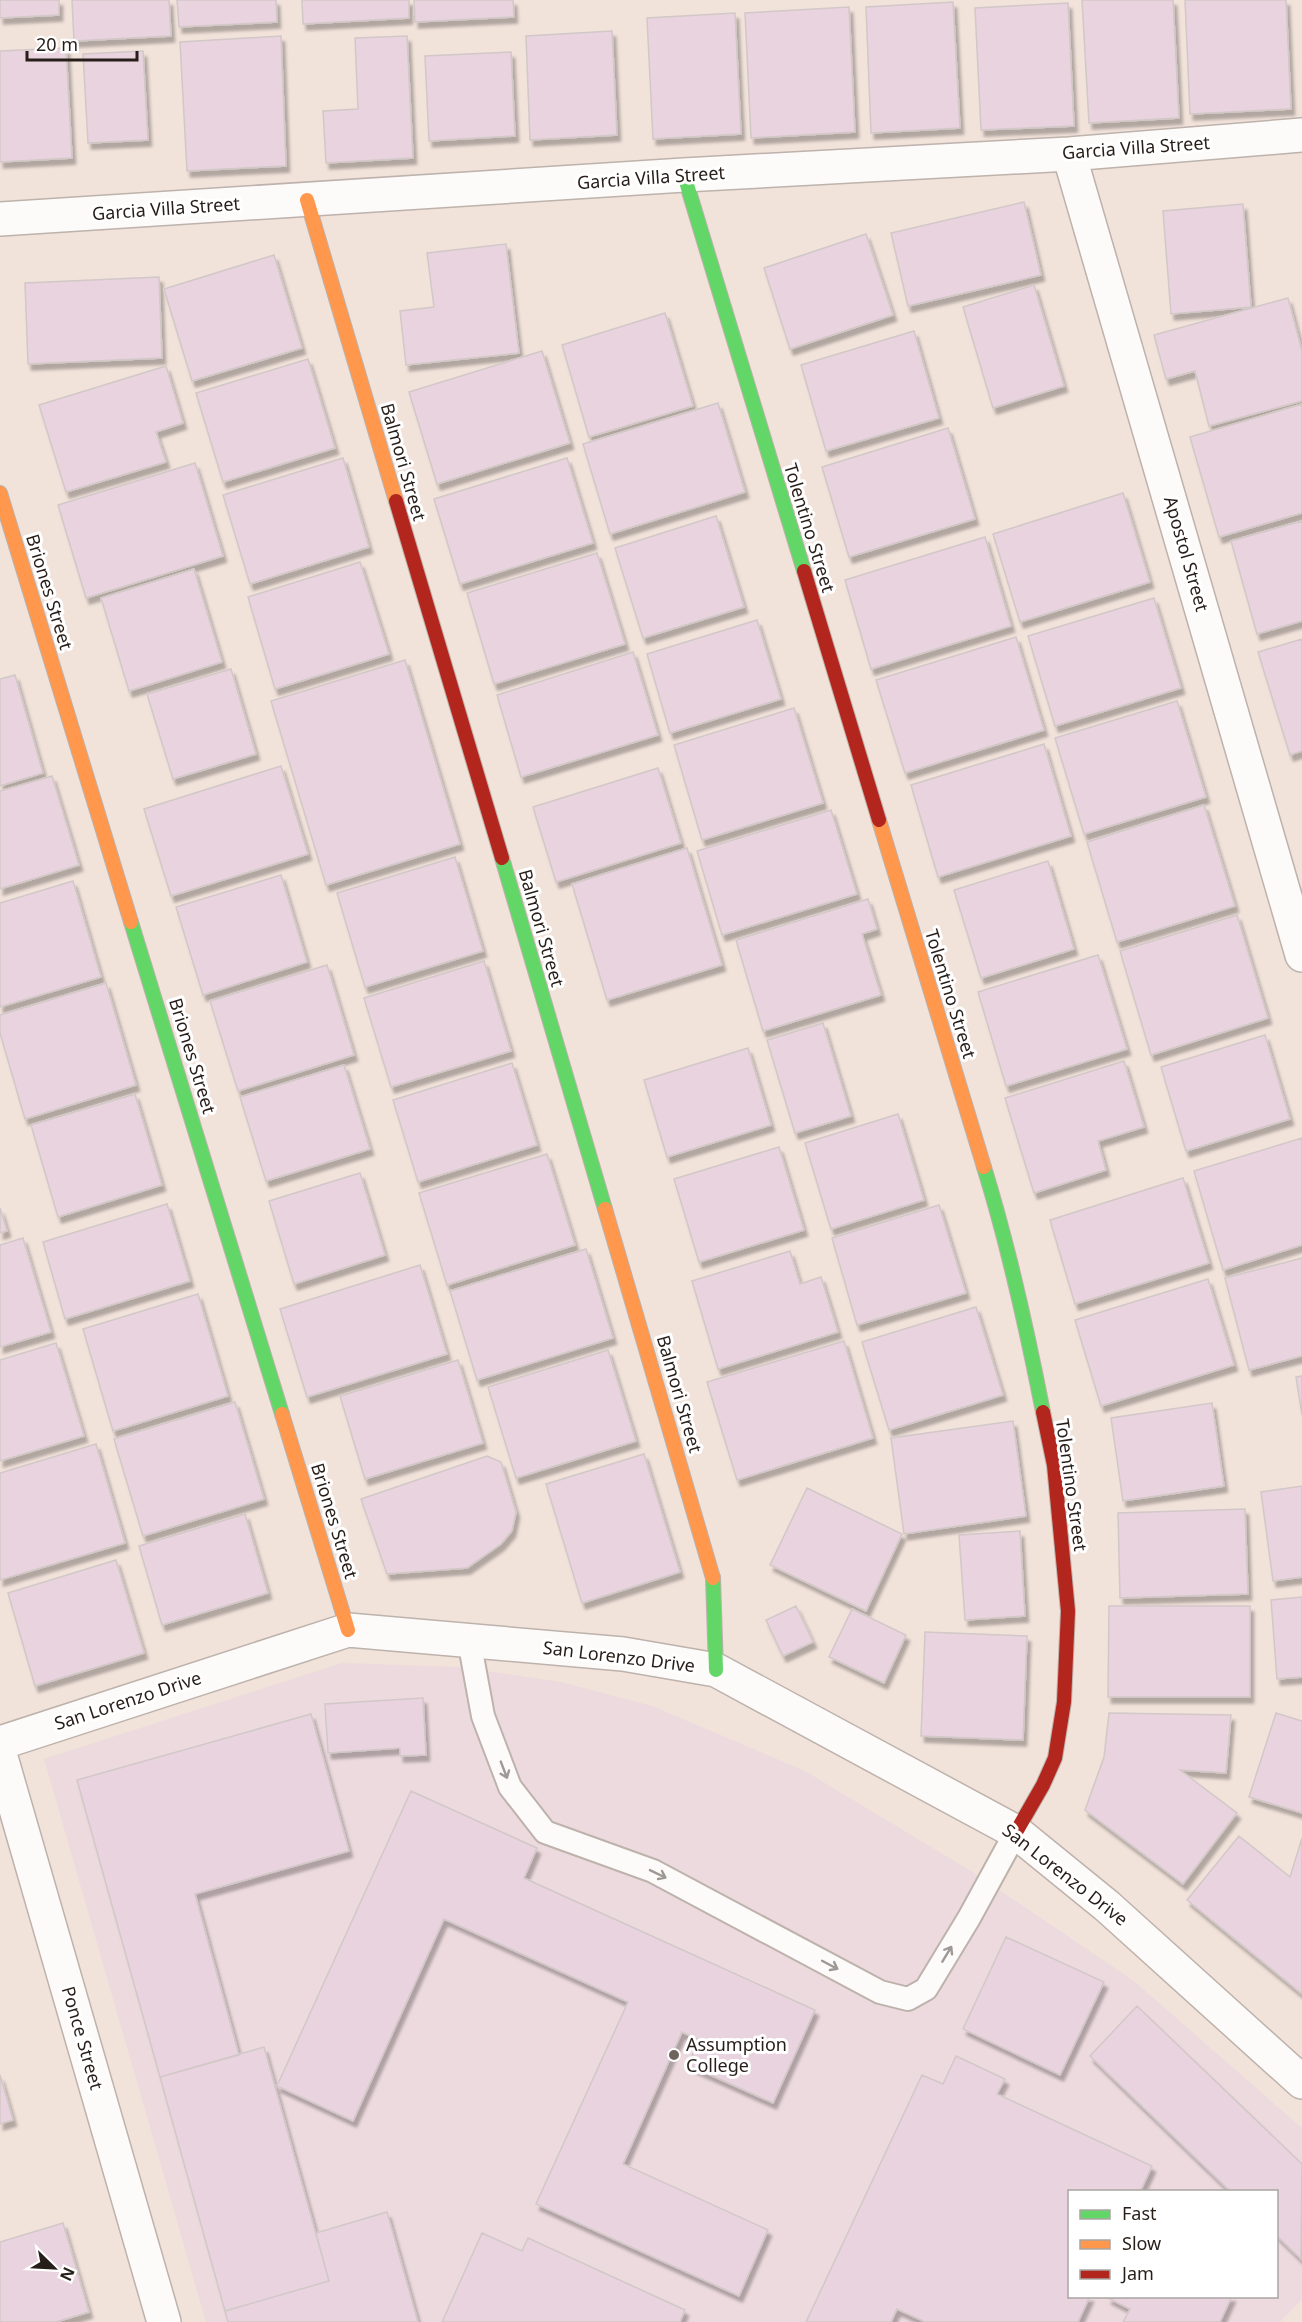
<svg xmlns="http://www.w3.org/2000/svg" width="1302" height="2322" viewBox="0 0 1302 2322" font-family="'Noto Sans',sans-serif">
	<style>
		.education { fill: #eddade; fill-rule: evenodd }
		.building { fill: #e8d3de; stroke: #d2c8c8; stroke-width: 1.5; filter: url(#shadow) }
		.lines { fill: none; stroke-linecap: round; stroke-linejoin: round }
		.lane-casing { stroke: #bdb2ac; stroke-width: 26 }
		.street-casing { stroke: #bdb2ac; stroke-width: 36 }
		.fast-casing { stroke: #bdb2ac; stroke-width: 16 }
		.slow-casing { stroke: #bdb2ac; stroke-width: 16 }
		.jam-casing { stroke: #bdb2ac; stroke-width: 16 }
		.lane { stroke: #fdfbf9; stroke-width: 22 }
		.street { stroke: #fdfbf9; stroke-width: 33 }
		.fast { stroke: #63d668; stroke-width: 14 }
		.slow { stroke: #ff974d; stroke-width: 14 }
		.jam { stroke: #b3261e; stroke-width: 14 }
		.oneway { stroke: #9d9894 }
		.poi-dot { fill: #6e635d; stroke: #fff; stroke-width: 2 }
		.labels { text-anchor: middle; stroke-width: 6; stroke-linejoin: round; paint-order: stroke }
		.street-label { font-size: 18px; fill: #281e19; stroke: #fff }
		.poi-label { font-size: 18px; fill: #281e19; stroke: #fff; text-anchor: start }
	</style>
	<defs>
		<filter id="shadow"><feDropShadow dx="3.5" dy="6" stdDeviation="1.5" flood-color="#0004"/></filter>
	</defs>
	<rect width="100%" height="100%" fill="#f1e2da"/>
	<path class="education" d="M 342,1663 L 459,1667 L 561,1682 L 652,1706 L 805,1771 L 974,1873 L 1134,1981 L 1302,2128 L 1302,2299 L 1280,2322 L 206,2322 L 44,1759 ZM 1070,2192 L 1276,2192 L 1276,2296 L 1070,2296 Z"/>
	<path class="building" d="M 0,0 L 59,0 L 59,15 L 0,18 Z
		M 72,0 L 169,0 L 171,36 L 74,41 Z
		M 177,0 L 276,0 L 277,22 L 179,27 Z
		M 302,0 L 409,0 L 409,18 L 303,24 Z
		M 414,0 L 513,0 L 514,17 L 415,22 Z
		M 1082,0 L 1173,0 L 1179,118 L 1089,123 Z
		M 1185,0 L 1286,0 L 1291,109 L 1190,114 Z
		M 953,2 L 960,128 L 871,133 L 866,7 Z
		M 1068,3 L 1074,126 L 981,130 L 975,8 Z
		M 849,7 L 855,132 L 751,138 L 745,13 Z
		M 735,13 L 741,134 L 653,139 L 647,18 Z
		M 612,31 L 617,135 L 530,140 L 526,36 Z
		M 281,36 L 286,166 L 187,171 L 180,42 Z
		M 407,36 L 413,158 L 326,163 L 323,111 L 358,109 L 355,38 Z
		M 66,48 L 72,158 L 0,162 L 0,51 Z
		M 143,51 L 148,140 L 88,143 L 83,54 Z
		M 511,52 L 515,136 L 429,141 L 425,56 Z
		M 1024,202 L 1041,275 L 908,306 L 891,233 Z
		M 1243,204 L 1251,307 L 1171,314 L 1163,211 Z
		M 866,234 L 893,315 L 790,349 L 764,268 Z
		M 506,244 L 519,353 L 406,365 L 400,311 L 434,307 L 427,253 Z
		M 274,255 L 302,348 L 192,381 L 164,289 Z
		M 159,277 L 162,358 L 28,364 L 25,283 Z
		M 1034,285 L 1064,386 L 993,408 L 963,307 Z
		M 1288,298 L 1302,351 L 1302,401 L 1209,426 L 1195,371 L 1166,379 L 1154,335 Z
		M 665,313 L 693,406 L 589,437 L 562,345 Z
		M 914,331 L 939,418 L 826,451 L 801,365 Z
		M 542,351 L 570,443 L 437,484 L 409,392 Z
		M 308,359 L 335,448 L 223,482 L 196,393 Z
		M 166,366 L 183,423 L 156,432 L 166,462 L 66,492 L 39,405 Z
		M 718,403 L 745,492 L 610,534 L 583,444 Z
		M 1302,404 L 1302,513 L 1219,537 L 1190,437 Z
		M 948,428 L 975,519 L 849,557 L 822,467 Z
		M 343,458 L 369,547 L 250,584 L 223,495 Z
		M 567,458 L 593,543 L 460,584 L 434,499 Z
		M 195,463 L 223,556 L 86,598 L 58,505 Z
		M 1123,493 L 1150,582 L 1020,622 L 993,534 Z
		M 716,516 L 744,607 L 643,638 L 615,548 Z
		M 1302,521 L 1302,621 L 1257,634 L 1231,541 Z
		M 985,537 L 1011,626 L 871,669 L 845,580 Z
		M 597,553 L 625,644 L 494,684 L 467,593 Z
		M 360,562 L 389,654 L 275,689 L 248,597 Z
		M 194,569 L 222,662 L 129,691 L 101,598 Z
		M 1154,598 L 1181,688 L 1055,726 L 1028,636 Z
		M 757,620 L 781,699 L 670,733 L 647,654 Z
		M 1016,637 L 1044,730 L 905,773 L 876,680 Z
		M 1302,639 L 1302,751 L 1290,755 L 1258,652 Z
		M 633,652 L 658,735 L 521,777 L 497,695 Z
		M 405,660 L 460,844 L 326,885 L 271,701 Z
		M 231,669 L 256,754 L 173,779 L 147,694 Z
		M 15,675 L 43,773 L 0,786 L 0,679 Z
		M 1177,701 L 1206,797 L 1084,834 L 1055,738 Z
		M 794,708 L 823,803 L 702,840 L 674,745 Z
		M 1044,744 L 1071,836 L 938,877 L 911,785 Z
		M 281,766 L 308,854 L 171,896 L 144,809 Z
		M 658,768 L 681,843 L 556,882 L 533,807 Z
		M 52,776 L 79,865 L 0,889 L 0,791 Z
		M 1204,805 L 1235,906 L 1117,942 L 1087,842 Z
		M 831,810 L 857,894 L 722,935 L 697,851 Z
		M 687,848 L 722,965 L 607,1000 L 572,884 Z
		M 455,857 L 483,951 L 365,987 L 337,893 Z
		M 1048,861 L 1074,949 L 981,978 L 954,890 Z
		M 281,875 L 307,962 L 203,995 L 176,907 Z
		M 73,881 L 101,977 L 0,1007 L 0,903 Z
		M 868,899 L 877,929 L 862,934 L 881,995 L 763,1031 L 736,940 Z
		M 1237,915 L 1268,1018 L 1151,1055 L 1120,951 Z
		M 1098,955 L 1127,1049 L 1006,1086 L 978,992 Z
		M 484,961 L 511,1051 L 391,1087 L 364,998 Z
		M 327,965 L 354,1055 L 238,1091 L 210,1001 Z
		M 106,983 L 136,1085 L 25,1119 L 0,1033 L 0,1015 Z
		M 823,1023 L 851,1116 L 795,1133 L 767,1040 Z
		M 1265,1035 L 1290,1119 L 1186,1151 L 1161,1067 Z
		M 748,1048 L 771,1125 L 667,1157 L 644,1080 Z
		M 1124,1061 L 1144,1127 L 1098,1141 L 1106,1170 L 1034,1193 L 1005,1098 Z
		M 512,1063 L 537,1145 L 418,1182 L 393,1100 Z
		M 344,1065 L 370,1149 L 266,1181 L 240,1097 Z
		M 135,1094 L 162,1185 L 58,1217 L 31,1125 Z
		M 898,1114 L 924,1200 L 831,1229 L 805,1143 Z
		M 1302,1138 L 1302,1245 L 1223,1270 L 1194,1171 Z
		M 779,1147 L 804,1230 L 699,1262 L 674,1179 Z
		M 547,1154 L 575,1245 L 447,1285 L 419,1193 Z
		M 360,1173 L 385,1255 L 294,1284 L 269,1201 Z
		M 1183,1178 L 1209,1263 L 1075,1304 L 1050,1220 Z
		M 167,1204 L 190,1281 L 65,1319 L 43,1242 Z
		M 939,1205 L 966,1293 L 857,1325 L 832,1238 Z
		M 0,1208 L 7,1231 L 0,1233 Z
		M 23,1238 L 51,1332 L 0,1347 L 0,1245 Z
		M 586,1249 L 613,1338 L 477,1380 L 450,1291 Z
		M 790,1251 L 800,1284 L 821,1277 L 838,1332 L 718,1369 L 692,1281 Z
		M 1302,1258 L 1302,1356 L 1249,1370 L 1225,1278 Z
		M 420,1265 L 447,1354 L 307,1397 L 280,1309 Z
		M 1208,1279 L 1234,1365 L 1101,1406 L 1075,1320 Z
		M 198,1294 L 228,1396 L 113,1431 L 83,1329 Z
		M 976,1307 L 1003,1395 L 889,1430 L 862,1342 Z
		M 844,1341 L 873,1438 L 737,1480 L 707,1382 Z
		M 56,1343 L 84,1436 L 0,1461 L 0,1360 Z
		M 608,1350 L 636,1441 L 516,1478 L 488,1387 Z
		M 458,1360 L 483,1443 L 365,1479 L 340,1396 Z
		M 1302,1376 L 1302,1415 L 1296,1377 Z
		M 235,1402 L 264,1499 L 143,1536 L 114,1439 Z
		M 1212,1403 L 1224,1486 L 1123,1501 L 1111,1418 Z
		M 1013,1421 L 1026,1516 L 904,1534 L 891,1438 Z
		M 96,1444 L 125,1543 L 0,1580 L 0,1473 Z
		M 644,1454 L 680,1572 L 582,1603 L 546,1484 Z
		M 487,1456 L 501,1462 L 516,1512 L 512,1531 L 501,1544 L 467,1568 L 387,1574 L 361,1499 Z
		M 1302,1486 L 1302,1577 L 1273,1581 L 1261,1492 Z
		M 807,1488 L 902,1534 L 866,1611 L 770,1565 Z
		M 1245,1509 L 1248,1594 L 1120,1598 L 1118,1513 Z
		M 245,1514 L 268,1593 L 162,1625 L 139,1546 Z
		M 1020,1531 L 1025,1616 L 965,1620 L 959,1535 Z
		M 116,1560 L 144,1653 L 35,1686 L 8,1593 Z
		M 1302,1597 L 1302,1677 L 1277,1679 L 1271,1600 Z
		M 796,1606 L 813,1642 L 783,1656 L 766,1620 Z
		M 1109,1606 L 1250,1606 L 1250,1697 L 1108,1697 Z
		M 852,1609 L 906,1635 L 884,1683 L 829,1657 Z
		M 925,1632 L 1027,1636 L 1023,1740 L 921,1736 Z
		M 423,1698 L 426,1755 L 400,1756 L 400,1748 L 328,1753 L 325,1704 Z
		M 1109,1713 L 1231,1715 L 1226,1773 L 1180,1770 L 1237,1813 L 1183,1884 L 1085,1810 L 1104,1757 Z
		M 1276,1713 L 1302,1721 L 1302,1813 L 1249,1797 Z
		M 311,1714 L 349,1851 L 195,1894 L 239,2055 L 160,2077 L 77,1780 Z
		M 411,1791 L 537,1848 L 524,1878 L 815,2010 L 773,2103 L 688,2065 L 699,2040 L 682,2032 L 623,2164 L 768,2230 L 739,2296 L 536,2204 L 628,2002 L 444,1919 L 353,2121 L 277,2086 Z
		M 1239,1836 L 1290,1877 L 1302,1838 L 1302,1994 L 1187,1900 Z
		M 1006,1937 L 1104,1982 L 1060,2075 L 963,2029 Z
		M 1137,2006 L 1302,2164 L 1301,2259 L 1276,2235 L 1276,2192 L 1231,2192 L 1090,2056 Z
		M 264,2047 L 329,2281 L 225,2311 L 160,2077 Z
		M 956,2056 L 1005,2079 L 997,2094 L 1152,2166 L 1140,2192 L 1070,2192 L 1070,2296 L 1090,2296 L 1078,2322 L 925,2322 L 897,2309 L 891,2322 L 806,2322 L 922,2075 L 943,2084 Z
		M 0,2075 L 13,2120 L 0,2124 Z
		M 387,2212 L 418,2322 L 228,2322 L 225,2311 L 329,2281 L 316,2233 Z
		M 63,2223 L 89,2312 L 56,2322 L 0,2322 L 0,2242 Z
		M 482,2233 L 522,2251 L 528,2238 L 685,2310 L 680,2322 L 442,2322 Z
		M 1109,2296 L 1232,2296 L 1220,2322 L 1123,2322 L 1130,2309 L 1108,2298 Z"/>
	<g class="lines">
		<defs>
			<path id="lane" d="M 469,1640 L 483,1716 L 510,1787 L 545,1832 L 653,1871 L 880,1992 L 908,1999 L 926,1989 L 969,1918 L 1016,1832"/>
			<path id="street" d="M 1069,154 L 1302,955
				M 0,219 L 684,175 L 1069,154 L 1302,135
				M 0,1743 L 348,1630 L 623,1654 L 716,1670 L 1016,1832 L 1107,1906 L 1302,2082
				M 0,1754 L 164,2322"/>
			<path id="fast" d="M 684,175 L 804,571
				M 502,858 L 605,1209
				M 131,922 L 282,1414
				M 984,1167 C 1009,1248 1027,1330 1043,1412
				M 713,1578 L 716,1670"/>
			<path id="slow" d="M 307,200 L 396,501
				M 0,493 L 131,922
				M 879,820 L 984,1167
				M 605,1209 L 713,1578
				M 282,1414 L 348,1630"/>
			<path id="jam" d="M 396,501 L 502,858
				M 804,571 L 879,820
				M 1016,1832 L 1043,1785 L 1055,1758 L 1064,1702 L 1068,1611 L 1054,1465 L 1043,1412"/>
		</defs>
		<use href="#lane" class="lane-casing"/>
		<use href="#street" class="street-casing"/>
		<use href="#fast" class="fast-casing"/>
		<use href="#slow" class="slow-casing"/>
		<use href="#jam" class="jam-casing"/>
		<use href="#lane" class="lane"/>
		<use href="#street" class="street"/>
		<use href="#fast" class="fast"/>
		<use href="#slow" class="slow"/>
		<use href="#jam" class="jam"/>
	</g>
	<defs><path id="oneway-shaft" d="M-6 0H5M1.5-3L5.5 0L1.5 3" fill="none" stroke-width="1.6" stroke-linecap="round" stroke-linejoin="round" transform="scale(1.5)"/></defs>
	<g class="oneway">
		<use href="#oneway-shaft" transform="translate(504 1770) rotate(69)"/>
		<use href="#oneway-shaft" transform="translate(658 1874) rotate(26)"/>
		<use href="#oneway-shaft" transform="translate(947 1954) rotate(-59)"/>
		<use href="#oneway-shaft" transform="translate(830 1965) rotate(28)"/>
	</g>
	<circle class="poi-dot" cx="674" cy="2055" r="6"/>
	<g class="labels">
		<g class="street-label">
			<text transform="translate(1136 148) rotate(-4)" y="6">Garcia Villa Street</text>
			<text transform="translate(651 178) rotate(-4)" y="6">Garcia Villa Street</text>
			<text transform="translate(166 209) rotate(-4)" y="6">Garcia Villa Street</text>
			<text transform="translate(403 462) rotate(74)" y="6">Balmori Street</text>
			<text transform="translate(809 528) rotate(73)" y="6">Tolentino Street</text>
			<text transform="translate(1186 554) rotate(74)" y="6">Apostol Street</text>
			<text transform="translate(49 592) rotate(73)" y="6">Briones Street</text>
			<text transform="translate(541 928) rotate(74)" y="6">Balmori Street</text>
			<text transform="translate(950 994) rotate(73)" y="6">Tolentino Street</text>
			<text transform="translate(192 1056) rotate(73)" y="6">Briones Street</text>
			<text transform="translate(679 1394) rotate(74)" y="6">Balmori Street</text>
			<text transform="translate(1071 1485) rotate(82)" y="6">Tolentino Street</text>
			<text transform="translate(334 1521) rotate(73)" y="6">Briones Street</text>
			<text transform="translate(619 1657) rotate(7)" y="6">San Lorenzo Drive</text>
			<text transform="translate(128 1701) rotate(-18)" y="6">San Lorenzo Drive</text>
			<text transform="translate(1065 1875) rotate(38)" y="6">San Lorenzo Drive</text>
			<text transform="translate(82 2038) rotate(74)" y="6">Ponce Street</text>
		</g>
		<g class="poi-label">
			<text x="686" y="2051">Assumption<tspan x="686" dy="21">College</tspan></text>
		</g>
	</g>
	<rect x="1068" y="2190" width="210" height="108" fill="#ffffff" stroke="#a9a5a3" stroke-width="1.5"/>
	<rect x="1080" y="2210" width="30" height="9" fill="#63d668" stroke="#a9a5a3" stroke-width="1.5"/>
	<text x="1122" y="2220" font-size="18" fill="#281e19">Fast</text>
	<rect x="1080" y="2240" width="30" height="9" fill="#ff974d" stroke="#a9a5a3" stroke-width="1.5"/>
	<text x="1122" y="2250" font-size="18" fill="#281e19">Slow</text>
	<rect x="1080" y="2270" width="30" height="9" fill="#b3261e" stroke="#a9a5a3" stroke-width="1.5"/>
	<text x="1122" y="2280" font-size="18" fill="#281e19">Jam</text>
	<g transform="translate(54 2268) rotate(114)" stroke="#ffffff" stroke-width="4.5" paint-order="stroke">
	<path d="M0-4.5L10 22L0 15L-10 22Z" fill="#281e19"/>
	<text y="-9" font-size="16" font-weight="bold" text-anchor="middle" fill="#281e19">N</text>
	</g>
	<path d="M27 51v9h110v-9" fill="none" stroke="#281e19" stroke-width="3"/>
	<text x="36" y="51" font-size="18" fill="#281e19" stroke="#ffffff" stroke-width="4.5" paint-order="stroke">20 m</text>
</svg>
